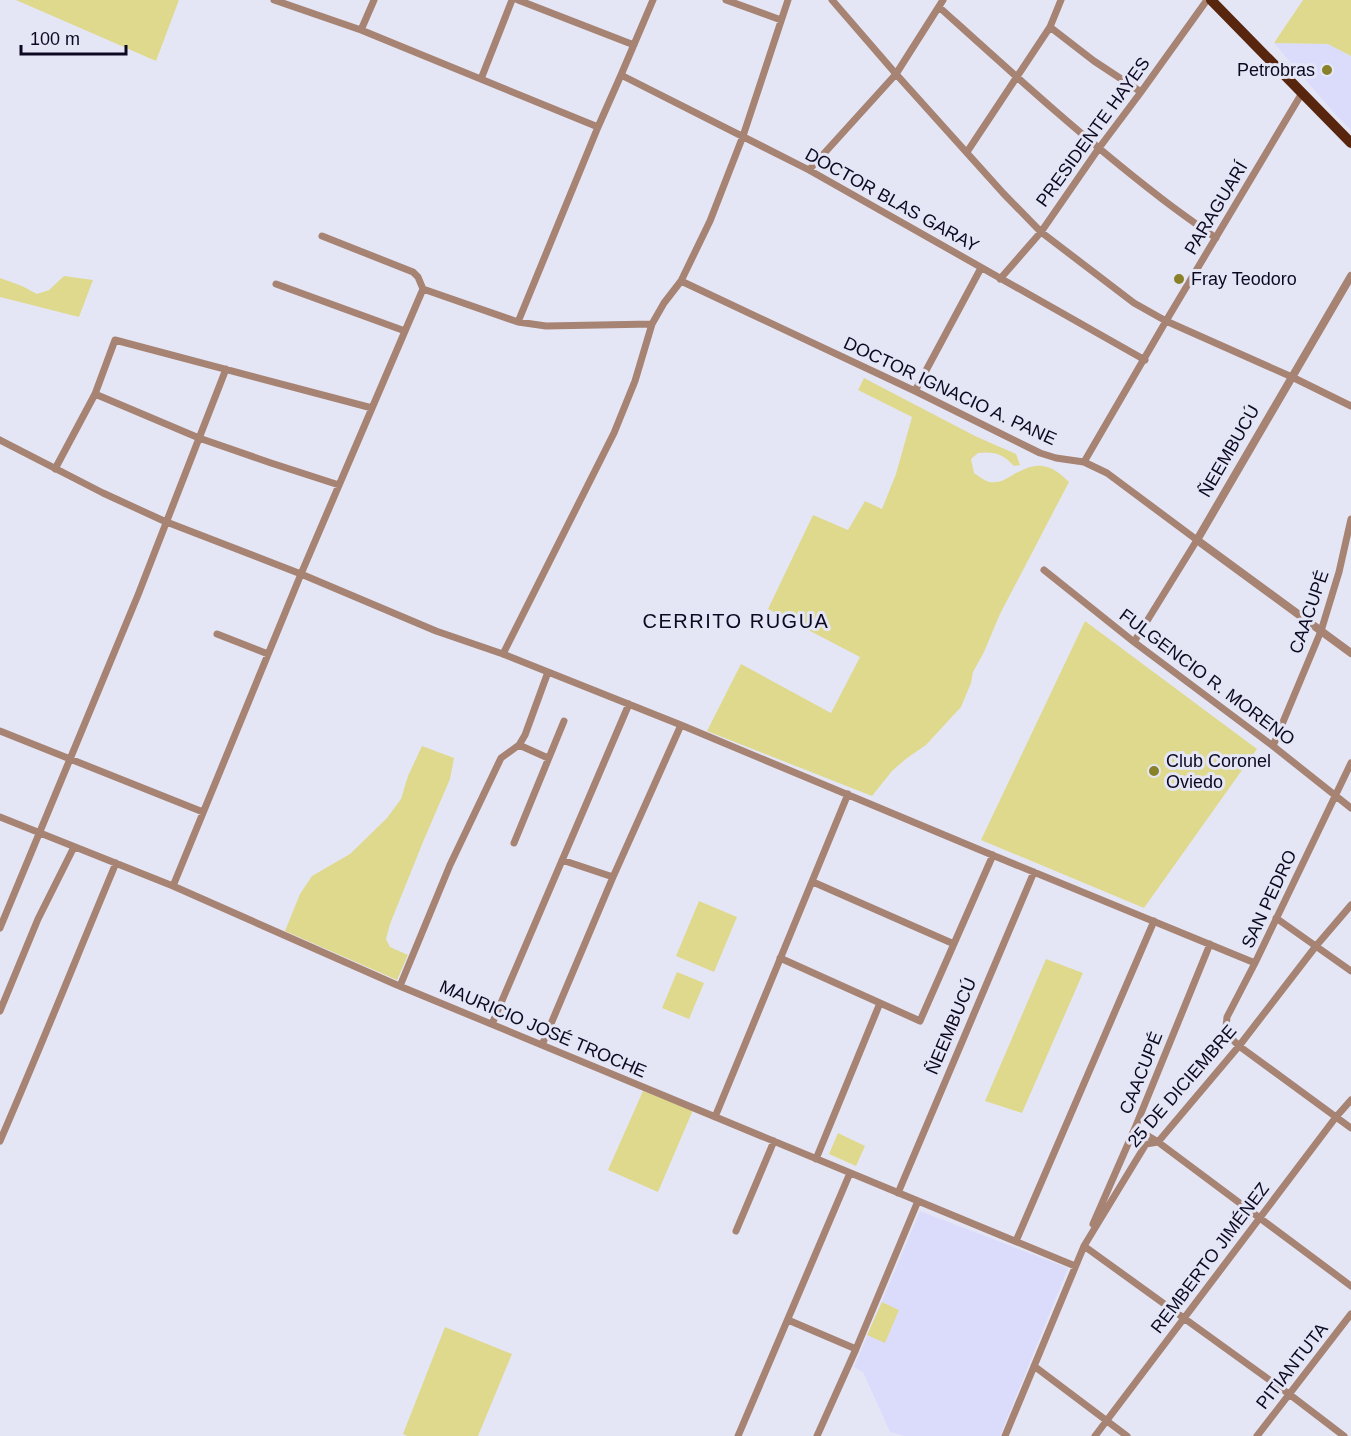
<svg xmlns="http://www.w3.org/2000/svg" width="1351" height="1436" viewBox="0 0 1351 1436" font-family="Arial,sans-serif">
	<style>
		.built { fill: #dbdcfc }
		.green { fill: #dfd98e }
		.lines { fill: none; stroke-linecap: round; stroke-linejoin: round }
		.minor { stroke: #a78373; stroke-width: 7 }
		.tertiary { stroke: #a78373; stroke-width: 8 }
		.trunk { stroke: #58260e; stroke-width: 10 }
		.poi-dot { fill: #898128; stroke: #e5e6f5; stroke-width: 2 }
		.labels { text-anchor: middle; stroke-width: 6; stroke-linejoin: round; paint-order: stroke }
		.poi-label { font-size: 18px; fill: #0c0922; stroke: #e5e6f5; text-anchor: start }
		.street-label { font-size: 18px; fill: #0c0922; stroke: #e5e6f5 }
		.neighbourhood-label { font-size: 20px; letter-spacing: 1.5px; fill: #0c0922; stroke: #e5e6f5 }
	</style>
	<rect width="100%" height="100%" fill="#e5e6f5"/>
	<path class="built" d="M 1274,43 L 1328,44 L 1351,56 L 1351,130 L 1335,114 Z
		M 920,1211 L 1068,1268 L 1000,1436 L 905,1436 L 890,1432 L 863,1372 L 854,1367 Z"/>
	<path class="green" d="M 16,0 L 179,0 L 156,61 Z
		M 1303,0 L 1351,0 L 1351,56 L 1328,44 L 1274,43 Z
		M 64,276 L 93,280 L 79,317 L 0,297 L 0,278 L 22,286 L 37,294 L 49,290 Z
		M 864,378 L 975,436 L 1016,454 L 1020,465 L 1014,466 C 1003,454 994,451 978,453 L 971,459 L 974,473 C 979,476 984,481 990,482 C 999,483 1004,480 1011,476 C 1036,461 1049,462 1069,482 L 1000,614 L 984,652 L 973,672 L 971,683 L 961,707 L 926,745 L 907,758 L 892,771 L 872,796 L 707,731 L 741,664 L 831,713 L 860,657 L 768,609 L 813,515 L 848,530 L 865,501 L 882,509 L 896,474 L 912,417 L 858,390 Z
		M 1085,621 L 1257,749 L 1144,908 L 981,840 Z
		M 422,746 L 454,758 L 450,779 L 423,842 L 390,924 L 386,939 L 390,947 L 408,955 L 397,980 L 285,931 L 300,894 L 312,876 L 350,854 L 387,818 L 401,799 L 408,776 Z
		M 699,901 L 737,917 L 714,972 L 676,956 Z
		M 1046,959 L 1083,973 L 1022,1113 L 985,1101 Z
		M 677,972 L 704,983 L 689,1019 L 662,1008 Z
		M 643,1091 L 693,1110 L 658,1192 L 608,1170 Z
		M 838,1133 L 865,1146 L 856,1166 L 829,1154 Z
		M 882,1302 L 899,1310 L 885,1343 L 867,1335 Z
		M 445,1327 L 512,1354 L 478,1436 L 407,1436 L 403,1434 Z"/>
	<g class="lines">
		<path class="minor" d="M 274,0 L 361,30 L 598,127
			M 518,0 L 634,45
			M 726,0 L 781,20
			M 832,0 L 896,74 L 1003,193 L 1041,232 L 1134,303 L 1166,321 L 1292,377 L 1351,406
			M 939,7 C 1010,71 1081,136 1157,195 C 1176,210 1196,224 1216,238
			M 1050,27 L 1094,61 L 1141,92
			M 361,30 L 374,0
			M 621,75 L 809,170 L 1145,360
			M 481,79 L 512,0
			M 967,152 L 1050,27 L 1061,0
			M 809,170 L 896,74 L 943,0
			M 322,236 L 413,272 L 418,277 L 423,289
			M 1000,279 L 1041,232 L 1099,148 L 1141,92 L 1207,0
			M 681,281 L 915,391 L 1040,453 L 1056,458 L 1084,462 L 1107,473 L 1197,540 L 1134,642
			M 276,284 L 405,331
			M 518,322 L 598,127 L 621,75 L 653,0
			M 915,391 L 981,268
			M 95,394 L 199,438 L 271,463 L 339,485
			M 0,440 L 103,493 L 164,521 L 301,574 L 436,631 L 503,654 L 681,725 L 997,857 L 1255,963
			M 1084,462 L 1166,321 L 1302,93
			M 55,469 L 95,394 L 115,340 L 372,408
			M 1044,570 L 1134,642 L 1273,746 L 1351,808
			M 217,634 L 268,654
			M 503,654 L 614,433 L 635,381 L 652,324 L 664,303 L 681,281 L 710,221 L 743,136 L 788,0
			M 0,731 L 203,812
			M 519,745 L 548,758
			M 1273,746 L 1321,631 L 1339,572 L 1351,519
			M 1351,763 L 1255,963 L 1227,1017 L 1226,1027 L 1229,1036 L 1239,1046 L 1351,1128
			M 0,817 L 173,886 L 397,985 L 1075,1266
			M 514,843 L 564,721
			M 562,860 L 613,877
			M 813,882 L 954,944
			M 173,886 L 301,574 L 423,289 L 518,322 L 546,326 L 652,324
			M 1276,918 L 1351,971
			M 0,928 L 138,595 L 226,369
			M 780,958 L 920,1021 L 993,855
			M 400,986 L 450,865 L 501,758 L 519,745 L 525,735 L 548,672
			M 0,1011 L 38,919 L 74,847
			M 492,1024 L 629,704
			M 542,1045 L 613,877 L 681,725
			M 715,1117 L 848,794
			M 1135,1128 L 1158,1142 L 1351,1286
			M 0,1141 C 40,1049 77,956 116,863
			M 816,1159 L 880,1003
			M 898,1193 L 1034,872
			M 1093,1224 L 1135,1128 L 1210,944
			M 736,1231 L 774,1141
			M 1016,1241 L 1154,921
			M 1084,1246 L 1289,1394 L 1344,1436
			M 788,1320 L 856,1349
			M 1034,1366 L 1127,1436
			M 738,1436 L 850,1173
			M 817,1436 L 856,1349 L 918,1201
			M 1005,1436 L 1084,1246 L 1146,1144 L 1158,1142 L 1239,1046 L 1316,946 L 1351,905
			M 1095,1436 L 1336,1117 L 1351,1100
			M 1257,1436 L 1351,1314"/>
		<path class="tertiary" d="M 1351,276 L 1197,540 L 1351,653"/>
		<path class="trunk" d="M 1211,0 L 1351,143"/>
	</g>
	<g class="poi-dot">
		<circle cx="1327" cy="70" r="6"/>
		<circle cx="1179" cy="279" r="6"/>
		<circle cx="1154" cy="771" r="6"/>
	</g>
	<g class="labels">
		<g class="poi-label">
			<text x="1315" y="76" text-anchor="end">Petrobras</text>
			<text x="1191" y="285">Fray Teodoro</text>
			<text x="1166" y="767">Club Coronel<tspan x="1166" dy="21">Oviedo</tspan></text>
		</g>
		<g class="street-label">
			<text transform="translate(1093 132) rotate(-54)" y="6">PRESIDENTE HAYES</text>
			<text transform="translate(892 200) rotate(29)" y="6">DOCTOR BLAS GARAY</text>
			<text transform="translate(1216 208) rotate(-59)" y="6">PARAGUARÍ</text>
			<text transform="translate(950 391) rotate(25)" y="6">DOCTOR IGNACIO A. PANE</text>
			<text transform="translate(1229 451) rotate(-60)" y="6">ÑEEMBUCÚ</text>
			<text transform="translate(1309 612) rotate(-71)" y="6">CAACUPÉ</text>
			<text transform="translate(1207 677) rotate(37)" y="6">FULGENCIO R. MORENO</text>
			<text transform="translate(1269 899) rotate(-65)" y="6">SAN PEDRO</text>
			<text transform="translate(951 1026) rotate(-67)" y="6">ÑEEMBUCÚ</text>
			<text transform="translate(543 1029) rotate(23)" y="6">MAURICIO JOSÉ TROCHE</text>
			<text transform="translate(1141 1073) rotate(-68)" y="6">CAACUPÉ</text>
			<text transform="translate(1182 1086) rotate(-49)" y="6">25 DE DICIEMBRE</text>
			<text transform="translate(1210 1258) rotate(-53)" y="6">REMBERTO JIMÉNEZ</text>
			<text transform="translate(1292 1366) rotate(-52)" y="6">PITIANTUTA</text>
		</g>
		<g class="neighbourhood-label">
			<text x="736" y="628">CERRITO RUGUA</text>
		</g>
	</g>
	<path d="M21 45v9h105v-9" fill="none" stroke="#0c0922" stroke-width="3"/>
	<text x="30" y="45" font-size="18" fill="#0c0922" stroke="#e5e6f5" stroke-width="4.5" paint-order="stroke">100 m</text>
</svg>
